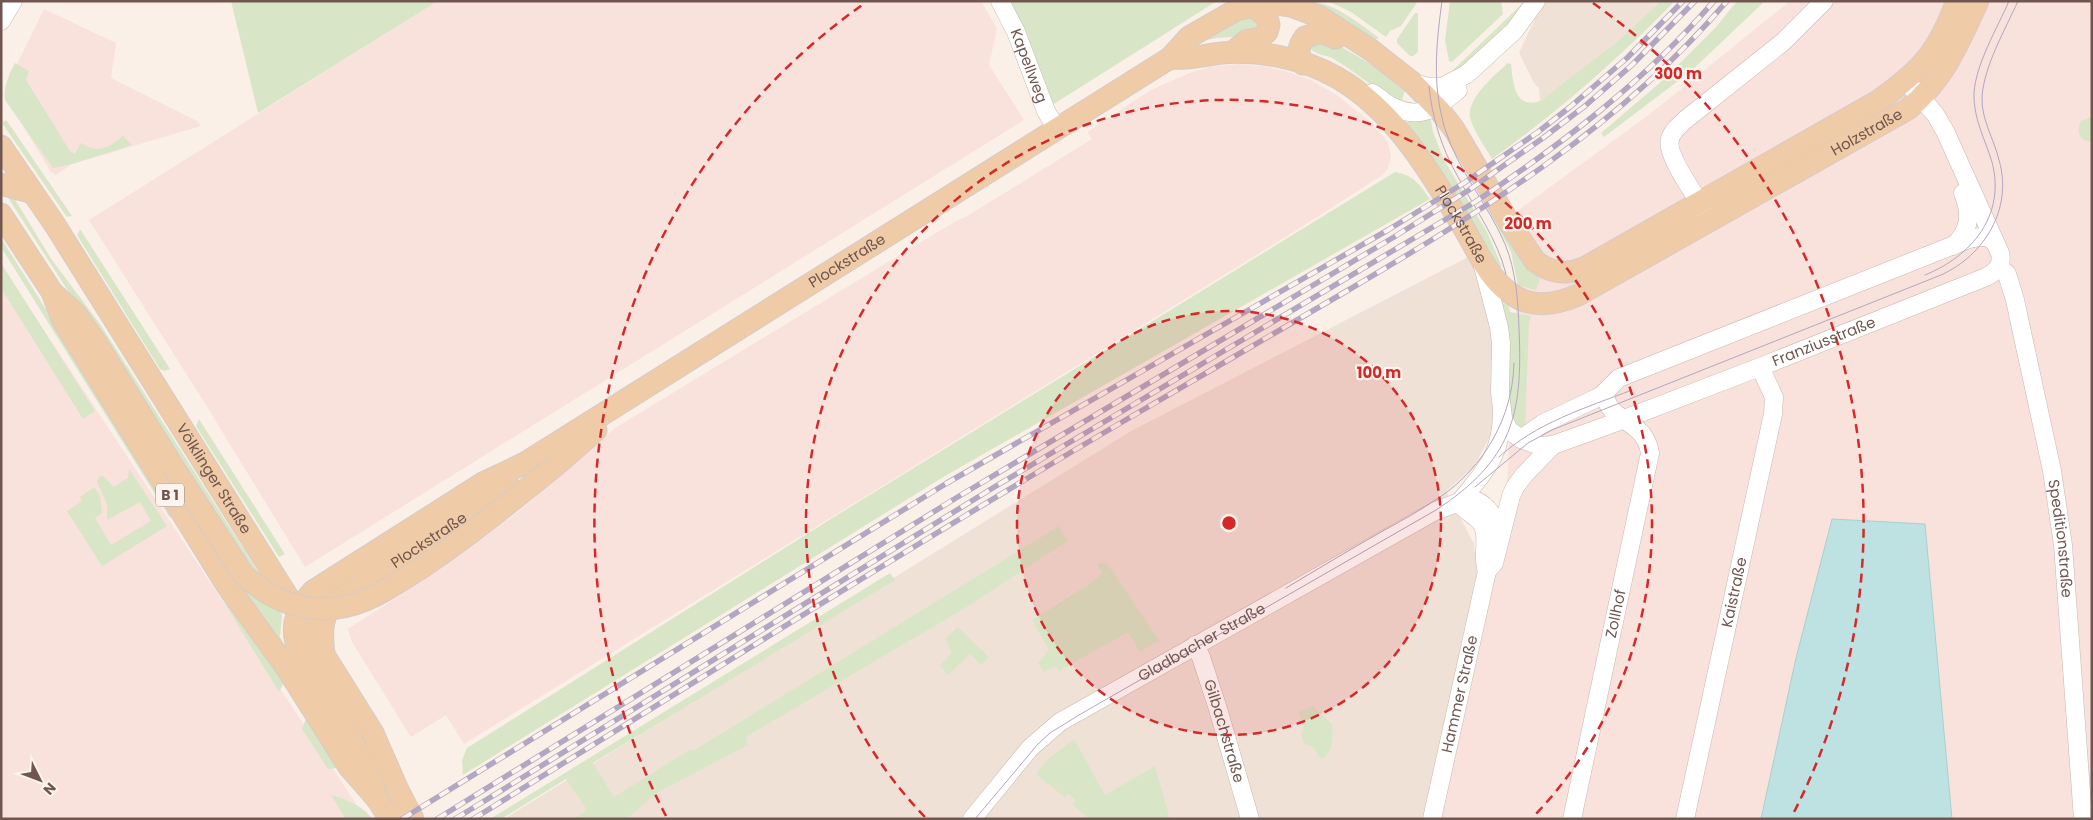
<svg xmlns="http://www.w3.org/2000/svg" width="2093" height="820" viewBox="0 0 2093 820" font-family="Poppins,sans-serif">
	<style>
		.residential { fill: #f0e1d7 }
		.commercial { fill: #f9e1dc }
		.green { fill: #d8e6c7 }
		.water { fill: #bee1e1; stroke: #a5d1d1 }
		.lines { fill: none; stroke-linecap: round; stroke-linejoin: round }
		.minor-casing { stroke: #cab7af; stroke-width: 19 }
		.major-casing { stroke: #d4ccca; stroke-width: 23 }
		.minor { stroke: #fff; stroke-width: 18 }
		.major { stroke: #f0cba8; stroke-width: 21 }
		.tram { stroke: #b2a7c2; stroke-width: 1 }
		.rail-casing { stroke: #b2a7c2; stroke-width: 5.5 }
		.rail { stroke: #fdf4ed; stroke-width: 4; stroke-dasharray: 11; stroke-linecap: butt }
		.major-bridge-casing { stroke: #d4ccca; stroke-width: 23; stroke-linecap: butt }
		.major-bridge { stroke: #f0cba8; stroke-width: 21 }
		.ring { fill: none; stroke: #d62828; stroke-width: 2.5; stroke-dasharray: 9 6 }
		.labels { text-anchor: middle; stroke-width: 4.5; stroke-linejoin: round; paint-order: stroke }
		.shield { fill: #fdf4ed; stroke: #9a857e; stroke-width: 1 }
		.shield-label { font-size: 14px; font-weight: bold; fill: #70564f }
		.street-label { font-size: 15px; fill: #70564f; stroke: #fdf4ed }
		.centre { fill: #d62828; stroke: #fdf4ed; stroke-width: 2.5 }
		.ring-label { font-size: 15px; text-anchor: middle; font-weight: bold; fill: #d62828; stroke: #fdf4ed; stroke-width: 4.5; stroke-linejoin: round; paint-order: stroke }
	</style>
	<rect width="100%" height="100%" fill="#faf0e7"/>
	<path class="residential" d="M 1543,1 L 1661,1 L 1629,32 L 1594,62 L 1540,101 L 1539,88 L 1534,83 L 1519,53 Z
		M 1470,256 L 1496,327 L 1497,424 L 1473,468 L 1446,491 L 1474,544 L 1477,573 L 1426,819 L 504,819 L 1131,431 Z"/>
	<path class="commercial" d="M 438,1 L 981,1 L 997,29 L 989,65 L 1024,120 L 305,567 L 204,402 L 89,220 Z
		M 1790,1 L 2092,1 L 2092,819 L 1440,819 L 1505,526 L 1520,229 L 1513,214 L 1650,114 Z
		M 44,9 L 116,43 L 111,78 L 197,121 L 201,126 L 72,164 L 56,175 L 51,172 L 7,100 L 5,89 Z
		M 1239,64 L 1269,67 L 1288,72 L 1311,80 L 1337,95 L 1369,121 L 1388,142 L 1391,157 L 1387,170 L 1381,176 L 1292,233 L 464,744 L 446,715 L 411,737 L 352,642 L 348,629 L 401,595 L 518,512 L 615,428 L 916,245 L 958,220 L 964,218 L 1092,139 L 1087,132 L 1151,90 L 1192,72 L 1209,67 Z
		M 1,265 L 366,819 L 1,819 Z"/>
	<path class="green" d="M 231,1 L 438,1 L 258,113 Z
		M 1011,1 L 1217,1 L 1049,107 L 1005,8 Z
		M 1306,1 C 1332,1 1359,23 1379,38 L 1375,40 L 1346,20 Z
		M 1328,1 L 1418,1 L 1401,26 L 1390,31 L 1386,37 L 1351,12 Z
		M 1450,1 L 1501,1 L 1503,14 L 1452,62 L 1449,61 L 1445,40 Z
		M 1525,1 L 1527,3 C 1507,25 1475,62 1449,74 Z
		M 1661,1 L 1675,1 C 1618,59 1558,112 1492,159 C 1485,146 1473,131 1470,117 C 1467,98 1496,74 1508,63 L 1511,64 C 1513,81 1514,110 1540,101 L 1616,43 Z
		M 1737,1 L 1765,1 L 1690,72 L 1604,137 L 1601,133 L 1662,81 L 1716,27 Z
		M 1415,13 L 1418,13 L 1418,52 L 1413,56 L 1410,56 L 1397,43 L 1397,39 Z
		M 1248,16 L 1257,20 L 1258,26 L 1247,36 L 1216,38 L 1203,41 L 1202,37 Z
		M 1314,42 L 1333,42 L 1374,66 L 1406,87 L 1401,104 C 1377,91 1356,72 1332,58 C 1326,55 1316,55 1311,49 Z
		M 15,63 L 29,71 L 26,80 L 70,151 L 75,154 L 81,143 C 99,154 108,148 123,136 L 132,145 L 72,164 L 53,168 L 5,100 C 3,87 9,75 15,63 Z
		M 1430,116 L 1433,132 L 1444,160 L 1487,232 L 1502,267 L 1498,267 L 1405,125 L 1409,120 Z
		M 2092,117 L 2092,141 C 2079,142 2076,131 2081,121 Z
		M 6,120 L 7,121 L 72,216 L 67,217 L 2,123 Z
		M 1395,172 C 1414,175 1420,185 1430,199 L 945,476 L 463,775 L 462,760 L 467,748 L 834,517 Z
		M 1481,195 L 1526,265 L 1540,279 L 1536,290 L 1518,285 L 1511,252 Z
		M 7,196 L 14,198 L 52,260 L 100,324 L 266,584 L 282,615 L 280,637 L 354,755 L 258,621 L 79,308 Z
		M 80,229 L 170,369 L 164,371 L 160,369 L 77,235 Z
		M 1,238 L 173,511 L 170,518 L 1,247 Z
		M 1,263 L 95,411 L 83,419 L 1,288 Z
		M 1502,302 L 1509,307 L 1510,312 L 1531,316 L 1529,322 L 1525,430 L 1522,433 L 1507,413 Z
		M 199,419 L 285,554 L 279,557 L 196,426 Z
		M 129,469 L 167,526 L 102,566 L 67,511 L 82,501 L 80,497 L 94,487 L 100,496 L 102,513 L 95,518 L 111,545 L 151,521 L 140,502 L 107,520 L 107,504 L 97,482 L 99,477 L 103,476 L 114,487 L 128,478 Z
		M 1059,526 L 1068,541 L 965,608 L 746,737 L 748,745 L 658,792 L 627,819 L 574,819 L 587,810 L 566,779 L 501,819 L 490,819 L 890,573 L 895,580 L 593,763 L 614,797 L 691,749 L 693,751 Z
		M 1101,563 L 1106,564 L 1112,570 L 1159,640 L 1140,652 L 1128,632 L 1059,671 L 1056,666 L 1044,672 L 1038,663 L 1049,650 L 1032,620 L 1091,583 L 1102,573 L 1097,564 Z
		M 209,578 L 215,580 L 285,681 L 279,692 Z
		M 958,627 L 989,657 L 981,665 L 970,654 L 948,675 L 940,666 L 952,652 L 945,639 Z
		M 1313,706 L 1332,724 C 1333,737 1334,751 1322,759 L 1311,746 L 1304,744 L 1301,734 L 1304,728 L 1299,712 Z
		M 307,716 L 338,768 L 328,769 L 302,729 Z
		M 1074,739 L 1105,795 L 1155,766 L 1170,819 L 1089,819 L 1072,804 L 1076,800 L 1069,794 L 1064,797 L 1036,774 L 1048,759 Z
		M 331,795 C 344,798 365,807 372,819 L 346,819 Z"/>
	<path class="water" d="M 1832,519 L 1925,524 L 1952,819 L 1761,819 L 1796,658 Z"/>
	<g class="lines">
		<defs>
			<g id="minor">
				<path id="s1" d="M 1000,1 L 1016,32 L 1046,111 L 1057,130"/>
				<path d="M 1,21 L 13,1"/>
				<path d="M 1413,83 L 1429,87 L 1442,87 L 1467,74 L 1514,31 L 1536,1"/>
				<path d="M 1372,93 C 1379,96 1384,103 1391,106 C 1421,121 1436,108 1458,90"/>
				<path d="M 1706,213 C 1697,197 1665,155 1670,139 C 1672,131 1679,126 1685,120 L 1783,42 L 1824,1"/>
				<path d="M 1953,246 C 1971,231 1971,213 1963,193"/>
				<path id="s2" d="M 1483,266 L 1499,327 L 1501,343 L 1500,392 L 1503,418 L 1509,430 L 1521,439 L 1540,446 L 1553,445 L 1606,426 L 1760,367 L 1986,277 C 1996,272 2003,265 2000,253 L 1945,131 L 1935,114 L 1906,81"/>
				<path id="s3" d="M 1999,267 L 2007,274 L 2015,300 L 2052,471 L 2063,545 L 2083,819"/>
				<path d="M 1521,439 L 1542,424 L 1601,396 L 1619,378 L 1969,239 C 1981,237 1988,234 1996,244"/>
				<path d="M 1459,503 C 1484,471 1501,458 1502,414"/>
				<path d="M 1459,503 C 1465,512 1476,515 1482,524 C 1490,538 1481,556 1487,571"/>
				<path id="s4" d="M 1195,645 L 1201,657 L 1218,709 L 1250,819"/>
				<path id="s5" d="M 972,819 L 1030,748 L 1060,722 L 1435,511 L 1468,499 C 1486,500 1495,518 1501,533"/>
				<path id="s6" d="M 1432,819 L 1487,571 L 1494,563 L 1511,496 L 1515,487 L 1524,475 L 1553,445"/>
				<path id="s7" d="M 1572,819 L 1650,453 C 1644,417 1607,423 1605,393"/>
				<path id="s8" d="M 1685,819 L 1773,414 L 1774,397 L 1760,367"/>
			</g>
			<g id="major">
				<path d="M 1234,51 L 1246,41 L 1260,38 L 1267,32 L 1269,25 L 1267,17 L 1252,6"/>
				<path id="s9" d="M 1170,58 C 1189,60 1203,55 1222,53 C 1260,50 1302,58 1336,77 C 1394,110 1429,170 1462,225 C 1476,248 1487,277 1510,293 C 1531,309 1555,305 1578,295 L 1908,109 C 1944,80 1959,42 1978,1"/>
				<path d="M 1303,64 C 1297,54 1298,46 1305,37 L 1322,32 L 1335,38 L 1344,34"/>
				<path id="s10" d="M 1,146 L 55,225 L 373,733 L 398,790 L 413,819"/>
				<path d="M 1,184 L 33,193"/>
				<path d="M 1,214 L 52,292 L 63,321 L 226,584 L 286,667 L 349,767 L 377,799 L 390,819"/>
				<path d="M 54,294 L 75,313 L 97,344 L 172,465"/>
				<path d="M 556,465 L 596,430"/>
				<path id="s11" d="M 324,654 C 322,637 321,621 330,606 L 461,519 L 507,480"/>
				<path id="s12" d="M 377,799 C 361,747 329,703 301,657 C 289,630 293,613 313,591 L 483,483 L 525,463 L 1170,58 L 1189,37 L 1236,10 L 1252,6 L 1268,3 L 1291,6 L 1320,17 L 1371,50 L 1413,83 L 1440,111 L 1454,129 L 1507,219 L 1535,261 C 1550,273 1567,275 1584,268 L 1878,101 C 1922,70 1938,52 1957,1"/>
			</g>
		</defs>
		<use href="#minor" class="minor-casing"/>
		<use href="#major" class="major-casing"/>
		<use href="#minor" class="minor"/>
		<use href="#major" class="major"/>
		<path class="tram" d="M 1429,86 C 1432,118 1442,149 1458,177 C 1475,209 1497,238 1506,274
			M 1925,275 C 1972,256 2006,215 1992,162 C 1985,139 1973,118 1974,93 C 1976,63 1997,29 2009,1
			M 1499,457 C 1536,423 1585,408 1632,390
			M 1475,487 L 1528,443 L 1552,430 L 1941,275 C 1985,255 2013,208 1999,160 C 1994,139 1981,119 1982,97 C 1984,66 2005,30 2018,1
			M 1286,588 C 1318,569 1349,550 1381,532 C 1401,521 1421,510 1440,497 C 1484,467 1513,417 1514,363
			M 975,819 L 1038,744 L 1050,733 L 1079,715 L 1436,510 C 1512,460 1523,416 1519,329 C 1518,300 1516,271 1505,244 C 1488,204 1458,171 1445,129 C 1432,86 1436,45 1442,1"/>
		<defs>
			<path id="rail" d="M 402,819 L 947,483 L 1388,230 L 1464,183 L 1538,132 L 1570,107 L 1627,58 L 1683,1
				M 437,819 L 956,498 L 1394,237 L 1469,190 L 1543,138 L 1585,106 L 1632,65 L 1695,1
				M 455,819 L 996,486 L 1475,202 C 1562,144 1645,81 1714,1
				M 473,819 C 687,687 900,553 1117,425 C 1193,381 1269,336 1345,292 C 1484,210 1621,126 1727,1"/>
		</defs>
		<use href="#rail" class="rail-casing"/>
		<use href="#rail" class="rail"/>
		<defs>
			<path id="major-bridge" d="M 172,465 L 243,574 C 269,599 300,612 336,608 C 368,605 397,583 424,566 C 470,535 513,500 556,465"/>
		</defs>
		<use href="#major-bridge" class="major-bridge-casing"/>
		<use href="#major-bridge" class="major-bridge"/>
	</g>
	<circle cx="1229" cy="523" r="212" fill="#d62828" fill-opacity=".12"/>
	<g class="ring">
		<circle cx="1229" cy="523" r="212"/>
		<path d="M925 817A423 423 0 1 1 1533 817"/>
		<path d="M666 816A635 635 0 0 1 865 3M1593 3A635 635 0 0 1 1792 816"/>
	</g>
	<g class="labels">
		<rect class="shield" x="156" y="483.5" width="28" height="23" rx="4"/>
		<g class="shield-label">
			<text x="170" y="500">B 1</text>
		</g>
		<g class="street-label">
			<text dy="5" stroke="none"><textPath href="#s1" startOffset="71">Kapellweg</textPath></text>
			<text dy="5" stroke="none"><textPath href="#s9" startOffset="854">Holzstraße</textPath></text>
			<text dy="5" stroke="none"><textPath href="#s9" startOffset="366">Plockstraße</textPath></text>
			<text dy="5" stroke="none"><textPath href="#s12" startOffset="862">Plockstraße</textPath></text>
			<text dy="5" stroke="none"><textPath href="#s2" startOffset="506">Franziusstraße</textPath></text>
			<text dy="5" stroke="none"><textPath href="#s10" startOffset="395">Völklinger Straße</textPath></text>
			<text dy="5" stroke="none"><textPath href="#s3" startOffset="281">Speditionstraße</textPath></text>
			<text dy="5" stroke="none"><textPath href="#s11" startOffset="168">Plockstraße</textPath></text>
			<text dy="5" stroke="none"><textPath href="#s8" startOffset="232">Kaistraße</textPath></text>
			<text dy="5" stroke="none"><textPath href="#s7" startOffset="210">Zollhof</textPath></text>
			<text dy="5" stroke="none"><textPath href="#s5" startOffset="294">Gladbacher Straße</textPath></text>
			<text dy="5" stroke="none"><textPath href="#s6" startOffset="128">Hammer Straße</textPath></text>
			<text dy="5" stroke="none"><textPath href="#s4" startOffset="91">Gilbachstraße</textPath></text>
		</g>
	</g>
	<circle cx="1229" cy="523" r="8" class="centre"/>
	<g class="ring-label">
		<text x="1678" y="79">300 m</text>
		<text x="1528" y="229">200 m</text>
		<text x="1379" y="378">100 m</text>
	</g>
	<rect width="2093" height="820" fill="none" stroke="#70564f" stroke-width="5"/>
	<g transform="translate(40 780) rotate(132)" stroke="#fdf4ed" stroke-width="4" paint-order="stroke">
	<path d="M0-4L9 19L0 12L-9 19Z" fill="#70564f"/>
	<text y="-8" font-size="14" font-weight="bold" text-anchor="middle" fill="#70564f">N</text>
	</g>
</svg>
